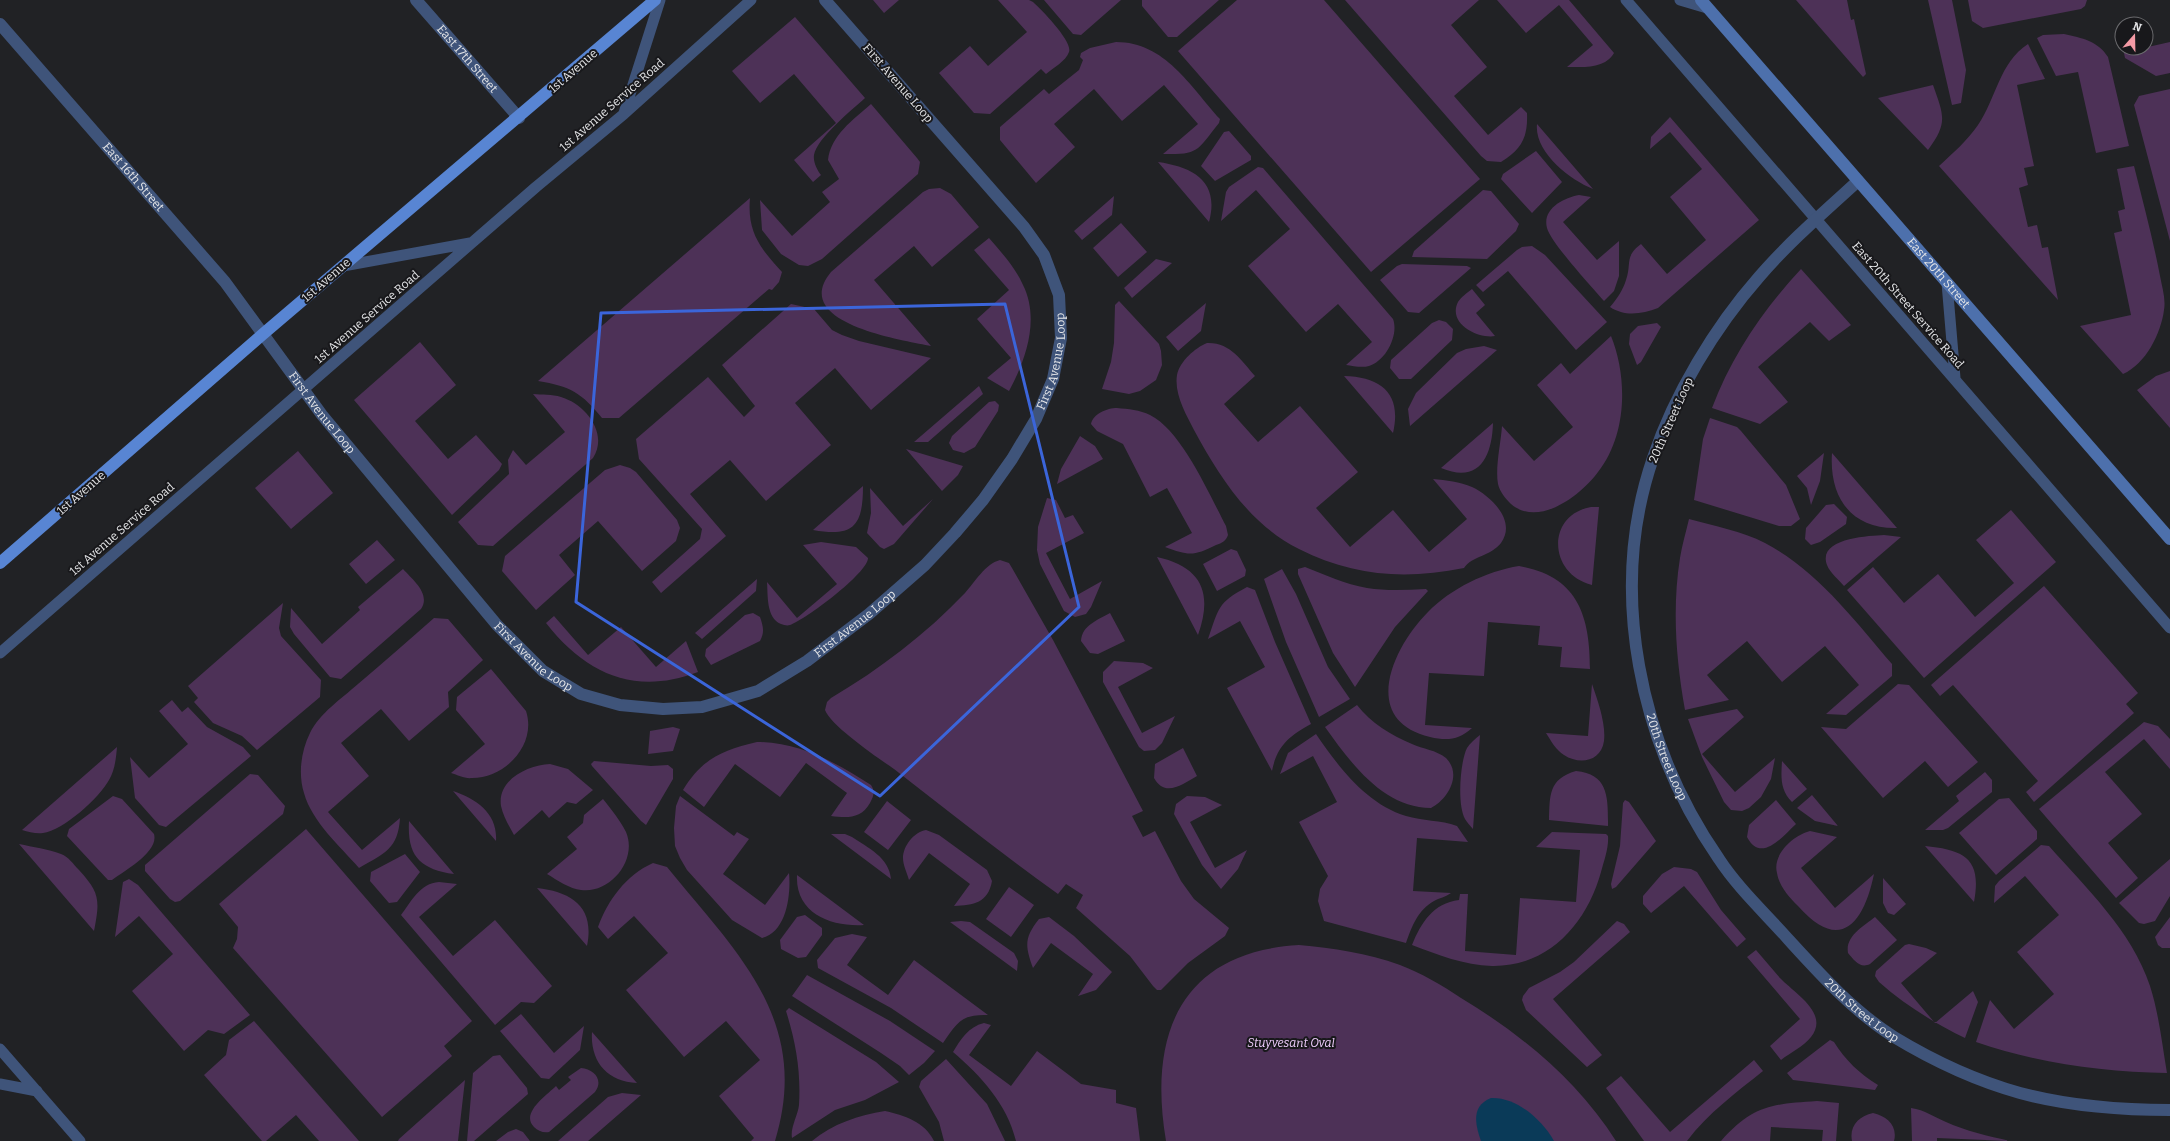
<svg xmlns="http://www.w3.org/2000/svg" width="2170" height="1141" viewBox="0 0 2170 1141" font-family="Bitter,serif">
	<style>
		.green { fill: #4d3157 }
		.water { fill: #0a3a58 }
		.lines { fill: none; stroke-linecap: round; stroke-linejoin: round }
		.lane { stroke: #3f547a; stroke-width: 11 }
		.street { stroke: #3f547a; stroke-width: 12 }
		.secondary { stroke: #4d70ac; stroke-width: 12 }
		.primary { stroke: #5885d3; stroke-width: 12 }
		.marked { fill: none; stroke: #3b65da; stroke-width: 3; stroke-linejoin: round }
		.labels { text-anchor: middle; stroke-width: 4; stroke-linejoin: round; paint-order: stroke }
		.street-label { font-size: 12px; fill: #e5e6e8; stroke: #18181b }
		.park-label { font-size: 12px; font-style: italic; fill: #eeccfb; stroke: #18181b }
	</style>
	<rect width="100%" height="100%" fill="#212225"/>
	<path class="green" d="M 873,0 L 899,0 L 884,13 Z
		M 998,0 L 1029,0 L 1033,2 C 1042,10 1073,42 1069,52 C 1066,61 1053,68 1046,74 L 1041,69 L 990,114 L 974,113 L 939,73 L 970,46 L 988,66 L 1027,32 Z
		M 1044,0 L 1121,0 L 1081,35 L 1073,34 Z
		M 1142,0 L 1219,0 L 1177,37 L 1168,37 L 1142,6 Z
		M 1237,0 L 1324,0 L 1480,179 L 1371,272 L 1178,51 Z
		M 1345,0 L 1479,0 L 1451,25 L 1487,67 L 1454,96 L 1488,135 L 1521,107 L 1527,113 C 1528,137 1522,149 1501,162 L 1487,161 L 1481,156 Z
		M 1497,0 L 1569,0 L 1614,53 C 1605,69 1583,67 1567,67 L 1593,45 L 1559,5 L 1526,33 Z
		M 1796,0 L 1847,0 L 1851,20 L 1854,19 L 1866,74 L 1863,77 Z
		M 1928,0 L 1952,0 L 1966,70 L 1961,103 L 1952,105 Z
		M 1968,0 L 2087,0 L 2085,6 L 2081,9 L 1983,28 L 1972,21 Z
		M 795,17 L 865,98 C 852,110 817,138 814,155 C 813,162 817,170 821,175 L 813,182 L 794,160 L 836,123 L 794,74 L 760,103 L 732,71 Z
		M 2064,34 C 2082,38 2098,41 2108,57 L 2129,146 L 2096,153 L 2078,72 L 2056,76 L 2037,38 L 2043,35 Z
		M 1116,42 C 1165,42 1190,86 1220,119 L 1219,123 C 1197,150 1200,155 1163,154 L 1198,124 L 1164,85 L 1122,121 L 1094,89 L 1054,124 L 1075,147 L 1036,183 L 1000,140 L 1000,127 L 1044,89 L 1049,94 L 1079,70 L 1083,60 L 1080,57 L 1081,53 L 1090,48 Z
		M 2170,42 L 2170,73 L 2156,76 L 2125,58 L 2123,48 L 2139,49 Z
		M 2028,44 L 2045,79 L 2017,85 L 2034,166 L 2024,168 L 2028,185 L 2019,188 L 2028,227 L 2037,225 L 2042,248 L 2048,247 L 2058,300 L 1939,166 C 1953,153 1967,141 1978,125 C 1996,99 1999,63 2028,44 Z
		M 1933,85 C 1944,116 1948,123 1928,150 L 1878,98 Z
		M 2170,89 L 2170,241 L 2134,105 L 2139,96 Z
		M 871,104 L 917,158 L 920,162 L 918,174 L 822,259 L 808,266 L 799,265 L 781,254 L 762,230 L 760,200 L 792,236 L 830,202 L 822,192 L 839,179 L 828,160 C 831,135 853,120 871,104 Z
		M 1670,117 L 1759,220 L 1658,308 C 1642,314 1625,317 1610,307 C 1617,299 1623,290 1626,280 C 1632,263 1624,257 1641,244 L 1667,274 L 1706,240 L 1670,197 L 1702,169 L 1670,132 L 1650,149 L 1651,137 Z
		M 1537,124 L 1593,189 C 1570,180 1534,152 1537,124 Z
		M 1229,131 L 1251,156 L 1251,160 L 1215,181 L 1201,166 L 1224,132 Z
		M 1536,151 L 1562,182 L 1532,213 L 1501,179 L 1503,174 Z
		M 1158,162 C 1193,167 1220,181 1209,222 Z
		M 2134,166 C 2143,202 2153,239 2160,276 C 2162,287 2166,299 2164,310 C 2161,333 2146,364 2123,374 L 2080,326 L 2131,315 L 2114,233 L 2122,231 L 2118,211 L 2125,209 L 2117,169 Z
		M 1258,167 L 1263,168 L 1393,319 C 1399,335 1386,361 1369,366 C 1362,368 1353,366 1346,365 L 1372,342 L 1338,304 L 1306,332 L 1248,266 L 1290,229 L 1256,190 L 1221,221 L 1226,192 L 1229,187 Z
		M 940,188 L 951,194 L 979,227 L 932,267 L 914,246 L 874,280 L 931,346 C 901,340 789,323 831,272 L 923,192 L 929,189 Z
		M 1483,190 L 1491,191 L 1519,224 L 1516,231 L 1487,259 L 1412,257 L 1414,251 Z
		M 1579,195 L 1591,197 L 1563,222 L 1597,260 L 1619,241 L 1619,276 L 1614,291 L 1604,301 C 1592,287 1551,243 1547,228 C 1542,209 1563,198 1579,195 Z
		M 1114,196 L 1112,215 L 1082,240 L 1074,231 Z
		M 750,198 C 747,232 760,248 782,272 L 779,282 L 772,290 L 769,289 L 619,418 L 602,418 C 582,393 570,386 538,381 Z
		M 1121,223 L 1147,252 L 1118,277 L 1093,248 Z
		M 989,238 C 1001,252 1015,267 1023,285 C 1040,319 1026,360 1009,391 L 987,378 L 1011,358 L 977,319 L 1009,290 L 974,250 Z
		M 1532,246 L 1545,255 L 1607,322 L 1576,350 L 1508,271 L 1483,292 L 1476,285 L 1517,250 L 1522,247 Z
		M 1156,259 L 1172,263 L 1132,298 L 1124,288 Z
		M 1402,264 L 1467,266 L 1471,268 L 1419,313 L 1408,312 L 1380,280 L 1397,266 Z
		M 1801,269 L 1851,325 L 1829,341 L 1810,322 L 1758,367 L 1788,402 L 1760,424 L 1712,408 C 1732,355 1763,310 1801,269 Z
		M 1472,289 L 1485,305 L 1476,313 L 1495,336 C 1479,339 1447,324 1458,302 C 1461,297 1467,293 1472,289 Z
		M 1119,301 L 1159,344 L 1161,351 L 1162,365 L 1156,380 L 1140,391 L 1129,394 L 1102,389 L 1111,362 L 1114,343 L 1115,305 Z
		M 1206,303 L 1201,331 L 1178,351 L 1166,337 Z
		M 791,304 L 814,309 L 832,330 L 842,335 L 859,341 L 931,358 L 871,410 L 835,368 L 795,403 L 831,445 L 766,501 L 730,460 L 690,494 L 726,536 L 661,593 L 652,582 L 700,539 L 702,529 L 639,459 L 636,439 L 708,377 L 744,417 L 755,406 L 722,365 Z
		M 1439,320 L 1446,322 L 1453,329 L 1452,340 L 1411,379 L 1399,379 L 1390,368 L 1391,360 L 1432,323 Z
		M 1657,323 L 1661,327 L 1641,362 L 1637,365 L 1629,344 L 1630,334 L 1638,326 Z
		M 1611,336 C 1628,378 1627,435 1598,472 C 1581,495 1539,528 1511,504 C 1505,498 1500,492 1498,484 C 1495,468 1501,442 1502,426 L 1534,461 L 1573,427 L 1537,385 L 1561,363 L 1570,374 Z
		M 420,342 L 456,385 L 415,421 L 448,459 L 476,435 L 502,464 L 499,470 L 452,515 L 354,400 Z
		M 1207,343 C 1230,342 1242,361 1255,376 L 1224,404 L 1258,442 L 1300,406 L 1358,472 L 1316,508 L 1350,547 L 1393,510 L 1429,552 L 1467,519 L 1433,479 C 1446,480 1460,482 1472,487 C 1491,496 1517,521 1501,543 C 1491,556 1472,556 1464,568 C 1404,580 1353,576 1299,549 C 1249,524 1219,476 1194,430 C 1186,414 1174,394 1177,375 C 1180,361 1195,348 1207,343 Z
		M 1484,346 L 1497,350 L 1410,426 L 1408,409 L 1416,393 L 1457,353 L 1466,349 Z
		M 2170,371 L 2170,428 L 2137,390 L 2156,376 Z
		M 1344,376 C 1382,377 1402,394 1393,433 Z
		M 979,386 L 983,394 L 928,442 L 914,442 Z
		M 533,394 C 542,395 552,394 561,397 C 585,404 609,433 593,458 L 493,546 L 478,545 L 458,522 L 509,474 L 508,460 L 513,450 L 526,465 L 565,432 Z
		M 995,401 L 999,405 L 998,411 L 975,447 L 964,453 L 953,450 L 949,443 L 952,436 L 989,402 Z
		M 1117,408 C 1128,409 1140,410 1150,415 C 1182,431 1209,494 1226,526 L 1228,535 C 1226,541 1222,543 1216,545 C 1194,556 1189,556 1165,547 L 1192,533 L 1167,488 L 1150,497 L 1123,444 L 1097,431 L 1091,424 C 1093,414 1107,408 1117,408 Z
		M 1710,418 L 1737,427 L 1741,431 L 1786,485 L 1800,519 L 1791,526 L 1779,526 L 1694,500 L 1703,439 Z
		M 1493,423 C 1492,457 1479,484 1441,468 Z
		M 1080,436 L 1095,446 L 1103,459 L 1057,484 L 1061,469 Z
		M 906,449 L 963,466 L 958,475 L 942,491 Z
		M 298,451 L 333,493 L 291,529 L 255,488 Z
		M 1824,453 L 1820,481 L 1811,505 L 1807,488 L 1797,476 Z
		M 1832,453 L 1897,528 C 1850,529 1829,496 1832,453 Z
		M 620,465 L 630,468 L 636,472 L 677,520 L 680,528 L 676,541 L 642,571 L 598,521 L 559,555 L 575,575 L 536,610 L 502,571 L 505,556 L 605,470 Z
		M 863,486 C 863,527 853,537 813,530 Z
		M 870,488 L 903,526 L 933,499 L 894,544 L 884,549 L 880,547 L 867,533 L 871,513 Z
		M 1047,498 L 1056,500 L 1065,518 L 1073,515 L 1084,533 L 1046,553 L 1070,599 L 1102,581 L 1091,607 L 1086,614 L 1075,617 L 1064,611 L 1040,564 L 1037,550 L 1038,527 Z
		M 1834,504 L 1847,517 L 1846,524 L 1820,542 L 1811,545 L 1805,539 L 1806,528 L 1826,505 Z
		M 1591,507 L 1599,507 L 1592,585 C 1548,574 1546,515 1591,507 Z
		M 2011,510 L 2056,562 L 1924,678 L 1847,590 L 1873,567 L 1904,603 L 1938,574 L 1975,617 L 2014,583 L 1976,540 Z
		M 1689,519 C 1714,526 1742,531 1765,543 C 1818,571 1854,620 1892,664 L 1892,676 L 1846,715 L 1826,714 L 1859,685 L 1825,646 L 1782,682 L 1747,641 L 1707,675 L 1729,700 L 1685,710 C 1676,660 1672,608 1680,558 C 1682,545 1686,532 1689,519 Z
		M 1884,535 L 1901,537 L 1844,586 C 1839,580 1830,573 1827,565 C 1817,538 1868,536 1884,535 Z
		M 377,540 L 395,560 L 366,584 L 349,564 Z
		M 821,542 L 856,547 L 868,558 C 868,573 805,620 790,625 C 787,626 784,625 781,624 C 766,618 768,595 767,582 L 797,618 L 837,584 L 803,545 Z
		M 1231,549 L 1237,551 L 1246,570 L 1245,576 L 1217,591 L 1203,564 Z
		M 1157,557 C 1202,567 1213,593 1198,635 Z
		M 1000,560 L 1009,563 L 1012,568 L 1053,640 L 1143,811 L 1132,816 L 1143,837 L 1155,831 L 1181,881 L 1194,899 L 1229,928 L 1225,936 L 1188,963 L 1161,990 L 1157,990 L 1153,986 L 1130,956 L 1076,908 L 1083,895 L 1066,884 L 1058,894 C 1002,854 948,811 894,769 C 878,758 831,726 825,710 L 827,702 L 831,698 C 880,669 926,634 965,593 C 975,582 985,564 1000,560 Z
		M 1519,566 C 1578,576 1590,616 1590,669 L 1560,667 L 1562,647 L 1538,645 L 1540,626 L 1488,622 L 1484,676 L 1429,673 L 1425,725 L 1472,728 C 1459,740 1447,741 1430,737 C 1359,720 1393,647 1428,612 C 1450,589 1487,571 1519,566 Z
		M 1305,567 C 1325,575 1345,584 1367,588 C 1386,591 1406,590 1426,589 L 1428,591 L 1395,627 L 1355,687 L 1333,653 L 1298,574 L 1298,569 Z
		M 403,569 C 413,580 431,594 421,609 L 341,679 L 330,677 L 294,634 L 290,627 L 291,608 L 322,644 L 360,610 L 358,607 Z
		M 1282,569 L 1296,594 L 1328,667 L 1350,699 L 1319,717 L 1286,642 L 1264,579 Z
		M 757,579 L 756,591 L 702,639 L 695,633 Z
		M 2044,586 L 2138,693 L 2126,704 L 2134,713 L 2034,802 L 2026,792 L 2038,781 L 1953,685 L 1940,696 L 1931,685 Z
		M 1247,587 L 1255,590 L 1275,642 L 1311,724 C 1289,736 1277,746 1272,771 L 1227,688 L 1265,667 L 1240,621 L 1208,639 C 1219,608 1217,603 1247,587 Z
		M 283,603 L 279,628 L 281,636 L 321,680 L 320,697 L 257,750 L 242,736 L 213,723 L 194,702 L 198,698 L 188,686 Z
		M 753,613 L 760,617 C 763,626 765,632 760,641 L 711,665 L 705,656 L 706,649 L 745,615 Z
		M 1110,613 L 1125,641 L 1098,654 L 1090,653 L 1081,641 C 1082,625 1098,620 1110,613 Z
		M 554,616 L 588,655 L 621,627 L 656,667 L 686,641 L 698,672 C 635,696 586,674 546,623 Z
		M 434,618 L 448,619 L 483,660 L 448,692 L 449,707 L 409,741 L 381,709 L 341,743 L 369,776 L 328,812 L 362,850 L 400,818 C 398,849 385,853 359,868 C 340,846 312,822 304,793 C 298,774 301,751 310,733 C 320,713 341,699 358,684 C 384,662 409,640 434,618 Z
		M 1114,661 L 1143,663 L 1153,668 L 1118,687 L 1142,733 L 1175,716 L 1162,743 L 1155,750 L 1144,751 L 1139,747 L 1103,682 L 1103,672 Z
		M 491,669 L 526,711 C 537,744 506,778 472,778 C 465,779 458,775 451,773 L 485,744 L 456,710 L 457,697 Z
		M 1592,684 C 1598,701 1606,724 1604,741 C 1601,762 1579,765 1564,755 C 1556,750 1551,741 1546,733 L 1588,736 Z
		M 1898,684 L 1909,685 L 1978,762 L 1948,787 L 1925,761 L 1883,798 L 1821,727 L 1846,729 Z
		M 172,700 L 182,712 L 188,707 L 207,727 L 243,747 L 251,756 L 166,827 L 159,825 L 135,798 L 130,757 L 149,778 L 188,744 L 159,711 Z
		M 1357,705 C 1371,723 1391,735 1412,744 C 1423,749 1436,750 1446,758 C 1463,775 1447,800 1431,808 C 1383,808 1350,762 1325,727 Z
		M 1737,709 L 1744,717 L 1702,754 L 1735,792 L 1775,758 L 1771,779 L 1761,797 L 1749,808 L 1742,811 L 1731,810 L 1724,802 L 1702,757 L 1688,719 Z
		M 2144,722 L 2158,726 L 2170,739 L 2170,769 L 2144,739 L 2105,772 L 2142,814 L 2108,843 L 2138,878 L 2116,898 L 2039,809 Z
		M 673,727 L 680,729 L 673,751 L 648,754 L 650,731 Z
		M 1316,734 C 1338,766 1366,804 1406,816 C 1422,821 1441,820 1457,826 L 1468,842 L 1417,838 L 1413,891 L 1451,893 C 1446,897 1439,898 1434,901 C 1418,910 1412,926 1406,943 L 1324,921 L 1318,901 L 1320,889 L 1328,876 L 1299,822 L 1337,802 L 1313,756 L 1280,774 L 1288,753 Z
		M 1480,735 L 1473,829 C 1470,826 1467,822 1465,819 C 1457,805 1460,762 1467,748 C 1470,743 1475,739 1480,735 Z
		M 757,742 C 799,742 837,763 871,785 C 875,791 874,796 870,803 C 861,819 847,818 831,816 L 847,793 L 806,763 L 780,797 L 735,764 L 704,807 L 683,790 C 702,759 722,750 757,742 Z
		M 117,747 C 116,758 115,770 109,780 C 100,797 63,831 43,833 C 36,834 29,832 22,830 Z
		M 1183,748 L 1197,776 C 1183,784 1165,798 1154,778 L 1155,764 Z
		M 594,761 L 651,766 L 668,765 L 673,769 L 673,779 L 646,825 L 641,821 L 592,766 L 591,764 Z
		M 1782,761 L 1807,789 L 1792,802 C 1780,790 1781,777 1782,761 Z
		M 550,764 L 568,769 L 593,790 L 576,804 L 567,802 L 549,818 L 542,810 L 514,835 C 509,826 503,816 501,806 C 497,779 529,765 550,764 Z
		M 1576,771 C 1609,774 1608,798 1608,826 L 1549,820 C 1550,796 1548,779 1576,771 Z
		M 1985,772 L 1992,780 L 1992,792 L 1948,828 L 1943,830 L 1925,830 L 1959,801 L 1956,796 Z
		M 250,774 L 258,775 L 285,806 L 283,814 L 180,901 L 175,902 L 170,899 L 145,871 L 145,865 Z
		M 453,791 C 477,799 498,814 496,841 Z
		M 1812,795 L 1838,826 L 1815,821 L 1797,808 Z
		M 113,796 L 122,799 L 154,834 C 159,852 125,870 112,880 L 108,880 L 67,836 L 69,829 Z
		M 680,796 L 734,836 L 737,832 L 749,839 L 723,874 L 765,905 L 789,873 C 791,894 787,932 762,938 L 732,920 L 687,870 L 680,858 L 675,846 L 674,828 L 676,806 Z
		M 1187,796 L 1205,797 L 1222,805 L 1190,822 L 1215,868 L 1247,850 L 1238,869 L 1221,889 L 1202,865 L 1174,814 L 1176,804 Z
		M 2009,798 L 2037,831 L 2037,839 L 1996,875 L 1959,833 L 1999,799 Z
		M 603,799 C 611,809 620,820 626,832 C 638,860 610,894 581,890 C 570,889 557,880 547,874 L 577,849 L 567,837 L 583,823 L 584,815 Z
		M 1625,800 L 1629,802 L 1656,841 L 1616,887 L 1612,889 L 1611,884 L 1620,846 L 1623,803 Z
		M 1776,800 L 1796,824 C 1783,836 1761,864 1747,837 L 1749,825 Z
		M 887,801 L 911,820 L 888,850 L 864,832 Z
		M 409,821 L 454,874 C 420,869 407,856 409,821 Z
		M 306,829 L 472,1021 L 444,1046 L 452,1056 L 382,1117 L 233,948 L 237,939 L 238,927 L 219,904 Z
		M 926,830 L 939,835 L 987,870 L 992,881 C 988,903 974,905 954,906 L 970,884 L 929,853 L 909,880 C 907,873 903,865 903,858 C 903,846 914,832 926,830 Z
		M 1810,831 L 1837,837 L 1801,868 L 1835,908 L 1874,874 C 1864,923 1840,954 1798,906 C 1789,897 1779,886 1777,873 C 1772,854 1794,835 1810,831 Z
		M 1552,832 L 1606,834 L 1608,836 C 1609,847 1604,861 1601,872 C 1587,923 1549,967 1492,966 C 1464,965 1438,955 1412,945 C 1421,923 1433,903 1459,900 L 1460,894 L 1468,894 L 1465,951 L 1516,955 L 1520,898 L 1576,902 L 1580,850 L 1536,847 Z
		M 831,834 L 845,834 L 852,837 C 868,848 889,857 891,879 Z
		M 19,844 C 33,847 48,849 61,854 C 69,857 73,864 79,870 C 100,893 100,900 94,931 Z
		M 2041,845 L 2049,846 C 2086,888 2132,931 2150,986 C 2159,1014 2162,1044 2167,1073 C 2102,1072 2038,1063 1976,1042 L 1990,1000 L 2014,1029 L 2054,994 L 2017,952 L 2059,915 L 2025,876 L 1994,903 L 1995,886 L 1999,881 Z
		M 1925,846 C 1965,850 1982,859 1974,902 Z
		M 405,854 L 420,872 L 397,902 L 389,903 L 370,881 L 371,872 Z
		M 2170,859 L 2170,896 L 2155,921 L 2144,924 L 2139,923 L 2119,903 Z
		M 653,863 L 667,867 C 736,952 812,1020 775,1141 L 751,1141 L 754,1138 L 719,1096 L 760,1060 L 726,1021 L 684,1057 L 626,990 L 668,953 L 634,916 L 608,939 L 598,927 C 608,900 626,875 653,863 Z
		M 1674,867 L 1691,869 L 1697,872 L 1721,910 L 1746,939 L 1737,947 L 1684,886 L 1651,913 L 1643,904 L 1643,896 L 1662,874 Z
		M 797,875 L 864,925 C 832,927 795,914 797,875 Z
		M 1883,878 L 1906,904 L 1894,915 L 1888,913 L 1883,903 Z
		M 129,879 L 138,885 L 250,1015 L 224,1034 L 208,1030 L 184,1051 L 132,991 L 173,954 L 139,916 L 115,937 L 123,882 Z
		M 439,882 L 457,884 L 419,917 L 453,956 L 495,920 L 552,986 L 534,1003 L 521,1002 L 495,1025 L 401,915 C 411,902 420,883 439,882 Z
		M 1009,887 L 1034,905 L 1011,937 L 986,919 Z
		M 537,888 C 572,892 595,907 587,946 Z
		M 805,915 L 822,928 L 822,935 L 806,957 L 798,958 L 781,949 L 780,940 L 797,917 Z
		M 1049,917 L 1074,936 L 1112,972 L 1096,990 L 1078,996 L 1093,974 L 1051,943 L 1033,968 C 1025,946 1024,938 1039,919 Z
		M 1875,917 L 1897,940 L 1870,964 C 1860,969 1854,960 1848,953 C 1845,936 1864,926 1875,917 Z
		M 2170,917 L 2170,948 L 2162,948 L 2158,945 L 2155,937 Z
		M 961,921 L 970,922 L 1014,953 L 1018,961 L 1017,971 L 950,922 Z
		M 1617,921 L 1624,924 L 1630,932 L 1553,999 L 1602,1055 L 1587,1067 L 1526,1010 L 1522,1000 L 1523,996 L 1529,988 L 1560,972 L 1574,962 Z
		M 852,934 L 867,937 L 847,965 L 888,995 L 914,960 L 988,1015 C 961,1014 957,1023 943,1043 L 891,1008 L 818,968 L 817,960 L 835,938 Z
		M 1909,944 L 1926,948 L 1937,953 L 1901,983 L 1935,1023 L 1973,991 L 1978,1002 L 1965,1038 C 1934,1023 1905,1005 1879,982 L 1875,976 L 1876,971 L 1905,945 Z
		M 1299,945 C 1333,948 1367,953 1400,965 C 1421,973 1442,985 1461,998 C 1521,1034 1578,1081 1616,1141 L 1166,1141 C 1148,1035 1180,952 1299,945 Z
		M 1756,950 C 1764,959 1772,969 1780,978 C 1794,993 1830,1013 1811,1037 C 1804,1046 1790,1053 1781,1060 L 1770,1046 L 1800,1019 L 1747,957 Z
		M 807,975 L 890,1021 L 935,1051 L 924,1063 L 909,1075 L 900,1066 L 881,1053 L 792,996 Z
		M 789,1008 L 876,1062 L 899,1082 L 865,1100 L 835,1110 L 792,1138 C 790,1128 798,1115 799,1105 C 801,1072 796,1043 786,1011 Z
		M 521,1014 L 554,1053 L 584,1026 L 580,1050 L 549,1079 L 541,1078 L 500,1031 Z
		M 254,1021 L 359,1141 L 319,1141 L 296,1115 L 266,1141 L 262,1141 L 204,1075 L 226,1055 L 229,1040 Z
		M 984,1023 L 991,1025 L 969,1055 L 1011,1086 L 1037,1051 L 1081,1084 L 1116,1090 L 1116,1103 L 1136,1108 L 1140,1141 L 1016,1141 C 1007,1104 981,1076 953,1052 C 961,1039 968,1027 984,1023 Z
		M 592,1032 L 637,1083 C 607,1082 590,1061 592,1032 Z
		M 1830,1040 L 1834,1042 C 1845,1060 1860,1074 1878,1085 L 1875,1090 L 1793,1080 L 1787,1073 Z
		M 500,1055 L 527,1088 L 528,1094 L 474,1141 L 467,1141 L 473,1073 L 493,1056 Z
		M 946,1059 L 987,1104 L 1005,1141 L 944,1141 L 939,1122 L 919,1087 L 921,1081 Z
		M 1754,1060 L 1763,1071 C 1737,1092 1708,1113 1687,1141 L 1644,1141 L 1606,1088 L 1621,1076 L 1670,1132 Z
		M 581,1068 C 594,1069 604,1080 595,1092 L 549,1132 C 543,1133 538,1131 534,1127 C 520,1113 547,1095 556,1086 L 559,1090 L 571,1080 L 568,1077 Z
		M 465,1080 L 458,1141 L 398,1141 L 399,1139 Z
		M 622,1093 L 641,1095 L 588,1141 L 558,1141 L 608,1097 Z
		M 1817,1101 L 1839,1103 L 1836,1141 L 1822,1141 L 1823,1130 L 1771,1127 L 1770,1141 L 1721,1141 C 1753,1105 1772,1104 1817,1101 Z
		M 1911,1108 C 1925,1110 1934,1117 1946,1122 C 1966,1131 1988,1136 2010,1141 L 1937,1138 L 1937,1141 L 1912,1141 Z
		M 885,1111 C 904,1115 925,1122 934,1141 L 812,1141 C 832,1124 859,1115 885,1111 Z
		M 1873,1113 C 1887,1116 1898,1126 1894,1141 L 1852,1141 C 1849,1126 1859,1116 1873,1113 Z
		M 516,1129 L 523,1132 L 530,1141 L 496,1141 L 508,1132 Z"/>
	<path class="water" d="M 1491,1098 C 1517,1097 1542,1120 1554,1141 L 1481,1141 C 1475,1124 1471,1106 1491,1098 Z"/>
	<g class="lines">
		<path class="lane" d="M 1626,0 L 2170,628
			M 1680,0 L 1707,8
			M 624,113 L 660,0
			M 343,266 L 470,243
			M 1947,283 L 1955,378
			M 0,653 L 536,187 L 624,114 L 751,0
			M 0,1049 L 80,1141
			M 0,1084 L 37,1091"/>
		<g class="street">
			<path id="s1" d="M 416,0 L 519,118"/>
			<path id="s2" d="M 0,24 L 225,282 L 322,415 L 497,625 L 543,671 L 581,694 L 620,705 L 663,709 L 702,707 L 758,691 L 807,661 L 869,614 L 925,565 L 955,533 L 983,500 L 1012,459 L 1036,419 L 1053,379 L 1061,338 L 1059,295 L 1044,255 L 1024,227 L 825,0"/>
			<path id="s3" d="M 1858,181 C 1824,212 1789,242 1759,277 C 1715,327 1674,395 1653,458 C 1607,592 1640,745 1719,859 C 1738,888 1765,913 1788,939 C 1820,974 1853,1011 1894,1037 C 1932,1060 1977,1081 2020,1093 C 2068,1106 2121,1110 2170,1110"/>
		</g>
		<path class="secondary" id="s4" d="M 1701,0 L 2170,539"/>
		<path class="primary" d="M 0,563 L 263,334 L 655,0"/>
	</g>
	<path class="marked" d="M 1005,304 L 1079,607 L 880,796 L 576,602 L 601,313 Z"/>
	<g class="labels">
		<g class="street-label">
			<text dy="4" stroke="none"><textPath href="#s1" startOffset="78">East 17th Street</textPath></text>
			<text transform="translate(573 71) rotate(-41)" y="4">1st Avenue</text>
			<text transform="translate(898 83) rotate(49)" y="4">First Avenue Loop</text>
			<text transform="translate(612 105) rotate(-41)" y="4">1st Avenue Service Road</text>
			<text dy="4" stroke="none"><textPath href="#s2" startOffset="203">East 16th Street</textPath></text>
			<text dy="4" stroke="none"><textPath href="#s4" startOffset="362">East 20th Street</textPath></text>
			<text transform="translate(326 280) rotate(-41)" y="4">1st Avenue</text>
			<text transform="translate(1908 305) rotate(49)" y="4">East 20th Street Service Road</text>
			<text transform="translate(367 317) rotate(-41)" y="4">1st Avenue Service Road</text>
			<text dy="4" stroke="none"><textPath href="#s2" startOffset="1525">First Avenue Loop</textPath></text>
			<text dy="4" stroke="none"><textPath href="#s2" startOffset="505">First Avenue Loop</textPath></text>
			<text transform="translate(1671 420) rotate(-66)" y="4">20th Street Loop</text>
			<text transform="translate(81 493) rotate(-41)" y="4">1st Avenue</text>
			<text transform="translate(122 529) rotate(-41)" y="4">1st Avenue Service Road</text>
			<text dy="4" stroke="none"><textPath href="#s2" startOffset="1189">First Avenue Loop</textPath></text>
			<text dy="4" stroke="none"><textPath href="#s2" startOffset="829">First Avenue Loop</textPath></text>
			<text dy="4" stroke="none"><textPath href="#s3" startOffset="655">20th Street Loop</textPath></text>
			<text dy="4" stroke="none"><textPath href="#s3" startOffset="979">20th Street Loop</textPath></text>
		</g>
		<g class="park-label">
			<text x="1291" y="1047">Stuyvesant Oval</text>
		</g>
	</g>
	<g transform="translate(2134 36) rotate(20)"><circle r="19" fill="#18181b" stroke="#6a6a6d"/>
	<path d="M0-3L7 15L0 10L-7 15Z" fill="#f49aa5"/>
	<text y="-6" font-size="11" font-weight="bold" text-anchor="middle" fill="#e5e6e8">N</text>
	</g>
</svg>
